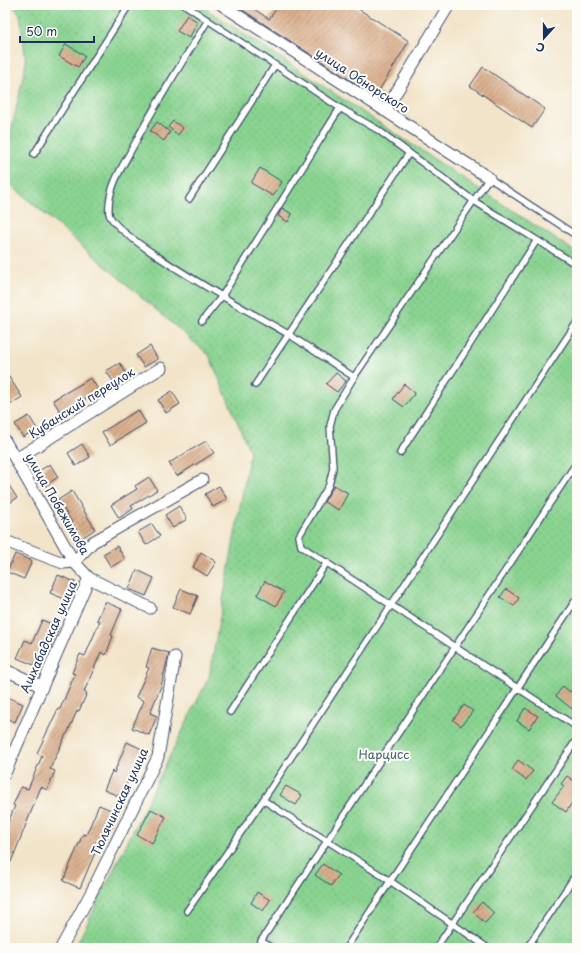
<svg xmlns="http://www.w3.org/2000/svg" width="582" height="953" viewBox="0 0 582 953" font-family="'Playpen Sans',sans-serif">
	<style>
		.grass { fill: url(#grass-dots); stroke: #528177 }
		.building { fill: url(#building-hatch) }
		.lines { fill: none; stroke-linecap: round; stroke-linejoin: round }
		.lane-casing { stroke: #3b4a6e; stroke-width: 8 }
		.street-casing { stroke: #3b4a6e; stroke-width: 13 }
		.lane { stroke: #fff; stroke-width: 5.5 }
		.street { stroke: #fff; stroke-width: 11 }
		.labels { text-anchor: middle; stroke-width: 4; stroke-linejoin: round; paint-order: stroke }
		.street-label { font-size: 12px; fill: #1b2f5e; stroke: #fdfcf7 }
		.park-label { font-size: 12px; fill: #3c606d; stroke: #fdfcf7 }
	</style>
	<defs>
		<pattern id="grass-dots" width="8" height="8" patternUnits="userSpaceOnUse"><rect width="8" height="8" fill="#89d390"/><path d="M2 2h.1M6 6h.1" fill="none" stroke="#76b57f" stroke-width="1.8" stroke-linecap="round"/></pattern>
		<pattern id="building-hatch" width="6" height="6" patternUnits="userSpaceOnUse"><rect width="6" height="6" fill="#d9ad8a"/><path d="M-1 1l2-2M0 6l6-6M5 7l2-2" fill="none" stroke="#af8d74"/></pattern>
	</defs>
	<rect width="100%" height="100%" fill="#fdfcf7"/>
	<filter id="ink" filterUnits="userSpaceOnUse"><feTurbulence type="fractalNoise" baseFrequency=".025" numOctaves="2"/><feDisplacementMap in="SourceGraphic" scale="8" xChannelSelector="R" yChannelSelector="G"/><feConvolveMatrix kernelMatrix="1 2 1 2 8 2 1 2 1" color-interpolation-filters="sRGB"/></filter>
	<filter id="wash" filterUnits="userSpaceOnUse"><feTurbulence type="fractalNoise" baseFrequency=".012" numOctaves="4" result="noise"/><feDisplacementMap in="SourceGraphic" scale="16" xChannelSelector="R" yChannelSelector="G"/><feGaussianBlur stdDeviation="0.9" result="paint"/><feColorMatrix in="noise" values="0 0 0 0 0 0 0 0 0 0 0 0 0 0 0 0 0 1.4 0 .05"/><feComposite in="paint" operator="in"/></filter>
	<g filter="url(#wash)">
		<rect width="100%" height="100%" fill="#f2e4c9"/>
		<path class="grass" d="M 11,5 L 200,5 L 577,253 L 577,948 L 75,948 L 209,677 L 250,452 L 209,355 L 5,180 L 5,160 L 26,63 L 20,14 Z"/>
		<g id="blocks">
			<path class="building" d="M 235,5 L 248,5 L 269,19 L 279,5 L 352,5 L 409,41 L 378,92 L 384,96 L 381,100 Z
				M 187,15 L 198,22 L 189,38 L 177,31 Z
				M 66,44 L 85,56 L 78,67 L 59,56 Z
				M 483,67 L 545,109 L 532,128 L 470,86 Z
				M 173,121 L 183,128 L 178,135 L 168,127 Z
				M 157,122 L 170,132 L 164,141 L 150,131 Z
				M 260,168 L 282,182 L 273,196 L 251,183 Z
				M 282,208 L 292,214 L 288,222 L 278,216 Z
				M 150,346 L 158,359 L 144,367 L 136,355 Z
				M 120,363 L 128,376 L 115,384 L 106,371 Z
				M 5,371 L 22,397 L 8,406 L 5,401 Z
				M 336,373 L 346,381 L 337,392 L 326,384 Z
				M 91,378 L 99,391 L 61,413 L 53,400 Z
				M 404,384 L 415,393 L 404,407 L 393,399 Z
				M 172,391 L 180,404 L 166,413 L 158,400 Z
				M 138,410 L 146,423 L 110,445 L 102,432 Z
				M 29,416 L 37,429 L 23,437 L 15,424 Z
				M 206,441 L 214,453 L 177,476 L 169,463 Z
				M 82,444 L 90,457 L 76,466 L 68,453 Z
				M 50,464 L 58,477 L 45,486 L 36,473 Z
				M 149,477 L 157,490 L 131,506 L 133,509 L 119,518 L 111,505 L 137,489 L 135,486 Z
				M 5,479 L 17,498 L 5,506 Z
				M 334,485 L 348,493 L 339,510 L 324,502 Z
				M 219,486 L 227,499 L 213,507 L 205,494 Z
				M 72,491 L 95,529 L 82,538 L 58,500 Z
				M 179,506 L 187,519 L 173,528 L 165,515 Z
				M 152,524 L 160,536 L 146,545 L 138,532 Z
				M 117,546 L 125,559 L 111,567 L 103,554 Z
				M 201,552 L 216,562 L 207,576 L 193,567 Z
				M 15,554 L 32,561 L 24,579 L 7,572 Z
				M 137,570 L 154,578 L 146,596 L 129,589 Z
				M 58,575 L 75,582 L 67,600 L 50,593 Z
				M 265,581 L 284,592 L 276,606 L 257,595 Z
				M 181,589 L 198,596 L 190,614 L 173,607 Z
				M 506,589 L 519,598 L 514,606 L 500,597 Z
				M 105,602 L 122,609 L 111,635 L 113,636 L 106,655 L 101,652 L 84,692 L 87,693 L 79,711 L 77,711 L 67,734 L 66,734 L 50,769 L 55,771 L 47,790 L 41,787 L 11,862 L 5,860 L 5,829 L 15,806 L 13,805 L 21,787 L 28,789 L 42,756 L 37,753 L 58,709 L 60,709 L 75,674 L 72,673 L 80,654 L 85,656 L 100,621 L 97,620 Z
				M 42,620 L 59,627 L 51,646 L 44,642 L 34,665 L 17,658 L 25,640 L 32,643 Z
				M 152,648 L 169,653 L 161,686 L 150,713 L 157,716 L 149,735 L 132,728 L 144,701 L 136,697 L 149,668 L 146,667 Z
				M 577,683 L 577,703 L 572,709 L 556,696 L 563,686 L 570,692 Z
				M 5,696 L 23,704 L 15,722 L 5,718 Z
				M 464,705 L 473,711 L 461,726 L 453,720 Z
				M 525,708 L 538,716 L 529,729 L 517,721 Z
				M 127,742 L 144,750 L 136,768 L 134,767 L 121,797 L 104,790 L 112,771 L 114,773 Z
				M 518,760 L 533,771 L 526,780 L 512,770 Z
				M 567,776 L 577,783 L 577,795 L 566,812 L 552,802 L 564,786 L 561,784 Z
				M 286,786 L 302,795 L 296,805 L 280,795 Z
				M 99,805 L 116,812 L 108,830 L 105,829 L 80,888 L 63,881 L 83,834 L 86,835 Z
				M 151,809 L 166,817 L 152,843 L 137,835 Z
				M 323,864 L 339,875 L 331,886 L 315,875 Z
				M 257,892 L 270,900 L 263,911 L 251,903 Z
				M 482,902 L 494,913 L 485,923 L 473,912 Z"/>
		</g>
	</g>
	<g filter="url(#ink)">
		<use href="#blocks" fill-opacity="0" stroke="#3b4a6e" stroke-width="1"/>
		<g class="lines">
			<defs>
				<path id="lane" d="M 185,5 L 340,108 L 378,130 L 474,201 L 577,265
					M 208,20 C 183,62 156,102 134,145 C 123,166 107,188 109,213 C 111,237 261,318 288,334 C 310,348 332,363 354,377
					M 34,154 L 129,5
					M 189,199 L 275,65
					M 577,236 L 489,178 L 354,377 L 334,410 L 330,426 L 333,468 L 329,485 L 299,536 L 301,546 L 577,727
					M 202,321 L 222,296 L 340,108
					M 255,385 L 409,153
					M 400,453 L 537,240
					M 230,712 L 327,562
					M 263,800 L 390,881 L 488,948
					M 187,911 L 263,800 L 577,322
					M 272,948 L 261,941 L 577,462
					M 346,948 L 577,598
					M 436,948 L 577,739
					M 527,948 L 577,873"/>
				<path id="street" d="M 222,5 L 489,178
					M 385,111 L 449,5
					M 5,441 L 74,562 L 89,578 L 150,608
					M 16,459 L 161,368
					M 5,541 L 63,563 L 74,562 L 93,542 L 202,480
					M 5,670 L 41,686
					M 5,773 L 89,578
					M 61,948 L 91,893 L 158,757 L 175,657"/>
			</defs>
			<use href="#lane" class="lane-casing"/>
			<use href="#street" class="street-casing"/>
			<use href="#lane" class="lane"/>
			<use href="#street" class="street"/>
		</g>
	</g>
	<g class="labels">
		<g class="street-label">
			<text transform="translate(362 81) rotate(33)" y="4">улица Обнорского</text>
			<text transform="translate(82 403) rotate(-32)" y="4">Кубанский переулок</text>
			<text transform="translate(57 504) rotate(60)" y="4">улица Побежимова</text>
			<text transform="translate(49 637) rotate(-66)" y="4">Ашхабадская улица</text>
			<text transform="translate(120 802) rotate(-65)" y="4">Тюлячинская улица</text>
		</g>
		<g class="park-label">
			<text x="384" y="759">Нарцисс</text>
		</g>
	</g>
	<rect width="582" height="953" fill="none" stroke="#fdfcf7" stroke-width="20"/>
	<g transform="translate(544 38) rotate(201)" stroke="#fdfcf7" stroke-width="3" paint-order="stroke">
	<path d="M0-3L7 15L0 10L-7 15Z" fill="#1b2f5e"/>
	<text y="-6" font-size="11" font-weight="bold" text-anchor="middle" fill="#1b2f5e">С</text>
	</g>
	<path d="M20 36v6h74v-6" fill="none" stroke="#1b2f5e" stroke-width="2"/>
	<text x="26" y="36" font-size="12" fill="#1b2f5e" stroke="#fdfcf7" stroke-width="3" paint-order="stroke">50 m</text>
</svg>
